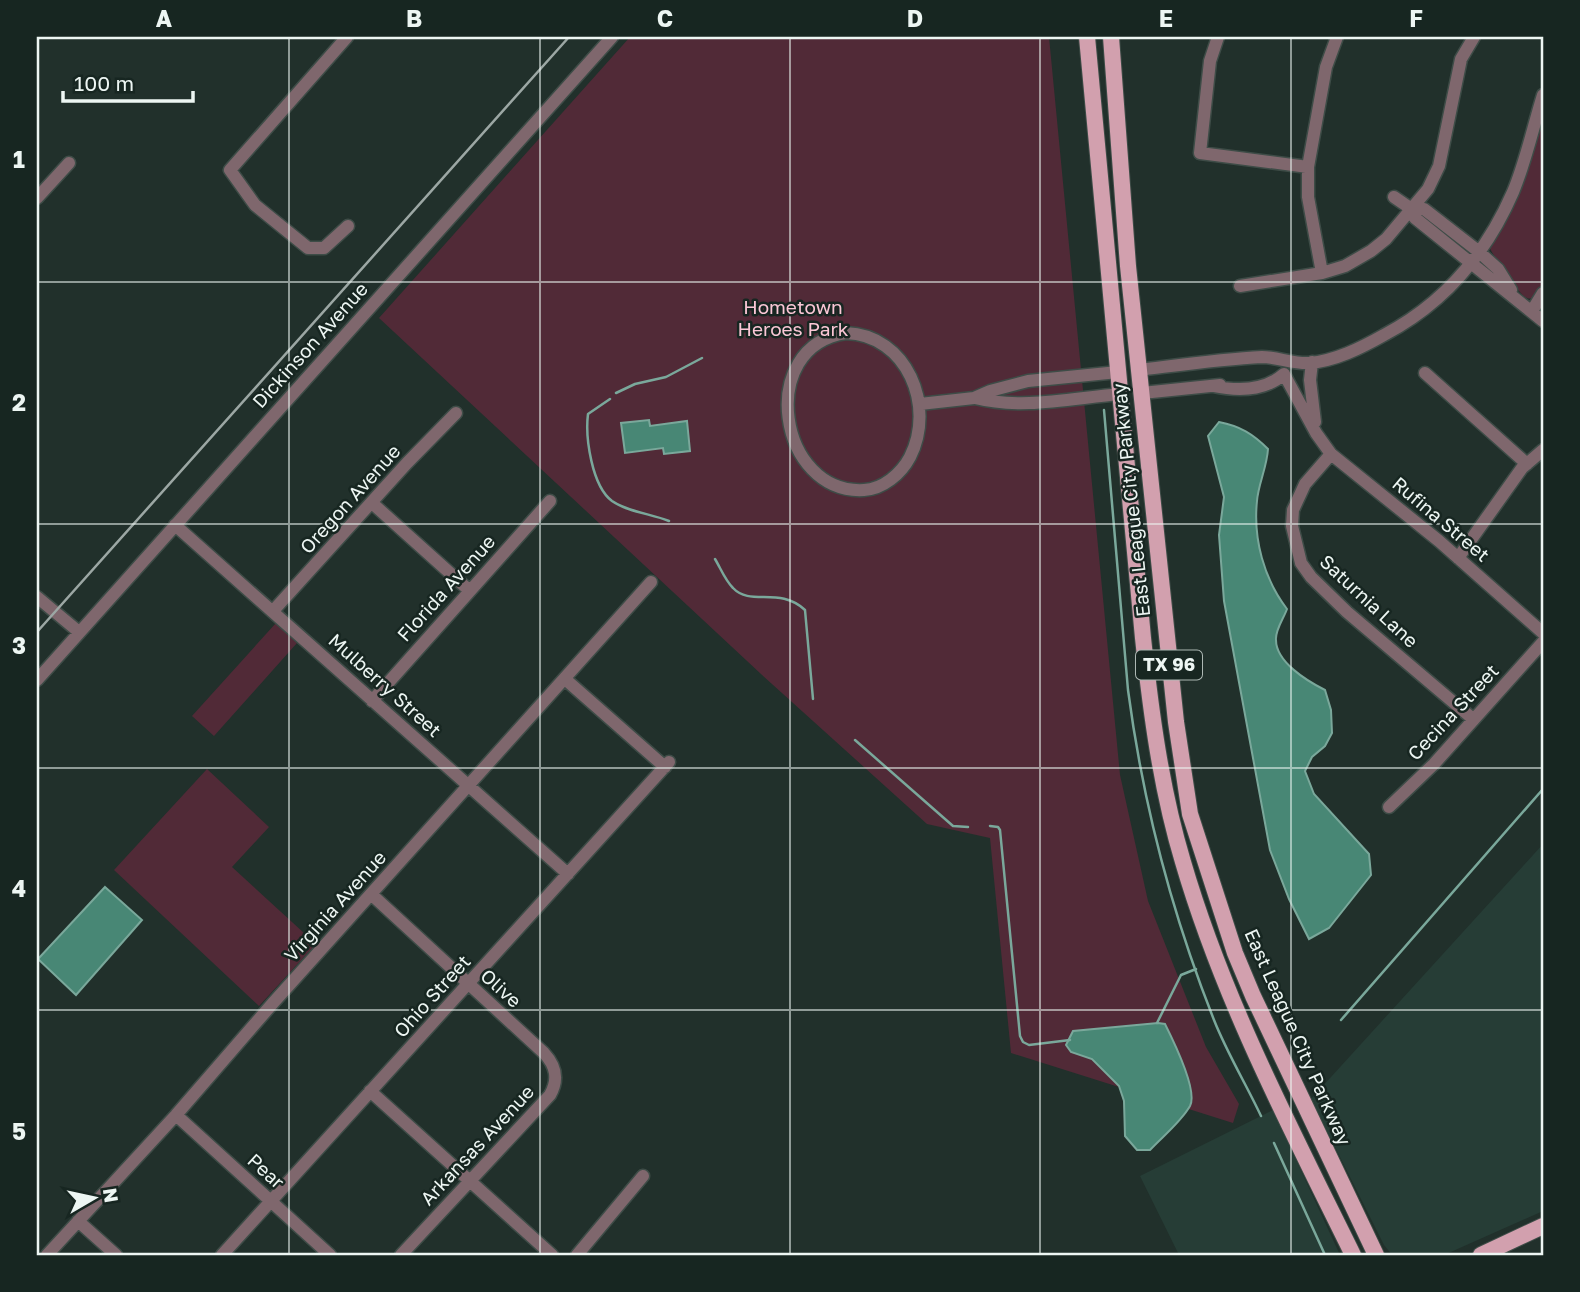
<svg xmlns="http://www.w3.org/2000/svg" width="1580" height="1292" viewBox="0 0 1580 1292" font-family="'Golos Text',sans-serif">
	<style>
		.built { fill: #263d36 }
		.green { fill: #512a37 }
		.water { fill: #488775; stroke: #7aa89b; stroke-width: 2 }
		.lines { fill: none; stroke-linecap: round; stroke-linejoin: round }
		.stream { stroke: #7aa89b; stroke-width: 2.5 }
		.minor-casing { stroke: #3e4c47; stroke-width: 15 }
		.major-casing { stroke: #3e4c47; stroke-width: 18 }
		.minor { stroke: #7f676d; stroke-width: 12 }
		.major { stroke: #d2a0ae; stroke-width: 16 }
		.rail { stroke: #9ca7a4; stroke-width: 2.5 }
		.grid { fill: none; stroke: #edf6f3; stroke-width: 2; stroke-opacity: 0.55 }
		.labels { text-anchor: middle; stroke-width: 5; stroke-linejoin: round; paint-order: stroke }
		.shield { fill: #172621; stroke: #adb8b4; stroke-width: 2 }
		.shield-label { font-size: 18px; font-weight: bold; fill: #edf6f3 }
		.park-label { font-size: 19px; fill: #fbc7d6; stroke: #172621 }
		.street-label { font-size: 19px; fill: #edf6f3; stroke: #172621 }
		.neatline { fill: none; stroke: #edf6f3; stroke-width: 2.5 }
		.grid-label { font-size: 23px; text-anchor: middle; font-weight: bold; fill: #edf6f3 }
	</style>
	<rect width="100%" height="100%" fill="#21302b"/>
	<path class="built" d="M 1543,844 L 1543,1211 L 1444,1255 L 1392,1255 L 1384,1245 L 1311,1099 Z
		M 1273,1110 L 1340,1255 L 1179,1255 L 1140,1176 Z"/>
	<path class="green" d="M 630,37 L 1049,37 L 1120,775 L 1148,901 L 1206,1047 L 1239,1104 L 1233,1123 L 1011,1053 L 990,838 L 927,824 L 761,674 L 379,318 Z
		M 1543,116 L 1543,285 L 1536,297 C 1531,298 1530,300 1525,297 C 1521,296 1491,253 1490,248 Z
		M 276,623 L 297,643 L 214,736 L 192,716 Z
		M 207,769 L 269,827 L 232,867 L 316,944 L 259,1006 L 114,870 Z"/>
	<path class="water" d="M 649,420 L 650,426 L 687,421 L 690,451 L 664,454 L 663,448 L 625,453 L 621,423 Z
		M 1219,422 C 1240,426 1253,434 1268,449 C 1267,467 1258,485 1257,501 C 1253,539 1264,579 1287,609 C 1284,618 1275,630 1276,640 C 1276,662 1307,681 1325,690 L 1331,710 L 1332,733 L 1325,746 L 1312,757 L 1305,771 L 1314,794 L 1369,854 L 1371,875 L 1329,928 L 1309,939 L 1289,899 L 1270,850 L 1224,601 L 1219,535 L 1224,497 L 1208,436 Z
		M 105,887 L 142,920 L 76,995 L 38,959 Z
		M 1158,1023 L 1165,1024 C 1173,1040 1198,1091 1190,1106 C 1181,1122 1162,1137 1150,1150 L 1137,1150 L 1125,1136 L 1124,1101 L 1119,1086 L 1092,1059 L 1071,1052 L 1066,1045 L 1073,1031 Z"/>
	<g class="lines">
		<path class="stream" d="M 616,393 L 635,384 L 666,377 L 702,358
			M 610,399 L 588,414 C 585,438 592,486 612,501 C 628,512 652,514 669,521
			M 1104,410 L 1128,690 C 1143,804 1172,914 1214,1020 C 1227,1053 1246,1084 1261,1116
			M 715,559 C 721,569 725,580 733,588 C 751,607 779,586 805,610 L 813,699
			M 855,740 L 953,826 L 968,827
			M 990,826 L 998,827 L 1000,830 L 1020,1036 L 1023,1042 L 1029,1045 L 1070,1040
			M 1341,1020 L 1543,789
			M 1157,1023 L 1181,975 L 1196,969
			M 1274,1143 L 1325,1255"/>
		<defs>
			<path id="minor" d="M 347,37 L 230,170 L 255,205 L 308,248 L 324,248 L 348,226
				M 1218,37 L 1210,61 L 1200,153 L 1308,167
				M 1394,197 L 1410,208 L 1424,209 L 1478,251 L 1498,269 L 1511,290
				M 37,198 L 69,163
				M 1410,208 L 1415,218 L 1543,321
				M 1322,273 L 1308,197 L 1308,167 L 1326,67 L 1337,37
				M 1240,286 L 1322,273 L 1345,266 L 1371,251 L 1386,239 L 1428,189 L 1439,166 L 1461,59 L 1474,37
				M 1532,311 L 1543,293
				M 846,333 C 907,335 936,406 910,457 C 901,474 883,489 864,490 C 778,495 755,346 846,333 Z
				M 1312,362 L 1310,380 L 1315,422
				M 1139,370 C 1180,365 1221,359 1262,357 C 1277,357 1294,364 1309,363 C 1335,361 1361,348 1384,335 C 1443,304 1486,254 1513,192 C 1526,161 1533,127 1543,95
				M 1425,373 L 1527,464
				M 1213,386 C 1237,391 1265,391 1284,374 L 1316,433 L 1331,454 L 1439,541 L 1543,633
				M 1142,393 L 1220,385
				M 975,398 C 1023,410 1072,398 1121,394
				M 920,404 L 974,398 L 990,391 L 1028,381 L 1118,372
				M 1331,454 L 1305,484 L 1293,510 L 1292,526 L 1301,563 L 1311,577 L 1347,612 L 1473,719
				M 372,503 L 470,591
				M 175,525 L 568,874
				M 1458,558 L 1522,468 L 1543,450
				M 37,597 L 79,632
				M 273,611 L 407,463 L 456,413
				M 565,679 L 665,767
				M 37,680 L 612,37
				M 372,701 L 550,501
				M 1389,807 L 1434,764 L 1543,642
				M 371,894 L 544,1053 C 556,1066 559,1079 550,1095 L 401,1255
				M 370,1091 L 552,1255
				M 176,1115 L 330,1255
				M 78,1221 L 116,1255
				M 47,1255 L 176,1115 L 273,1003 L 651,582
				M 222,1255 L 669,762
				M 577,1255 L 643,1176"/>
			<path id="major" d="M 1087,37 L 1143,638 C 1151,713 1161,789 1183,862 C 1223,999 1290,1127 1353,1255
				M 1111,37 L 1128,266 L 1176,722 L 1190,814 L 1235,953 L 1253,996 L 1376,1255
				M 1481,1255 L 1543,1226"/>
		</defs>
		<use href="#minor" class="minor-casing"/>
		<use href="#major" class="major-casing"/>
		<use href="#minor" class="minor"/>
		<use href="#major" class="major"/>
		<path class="rail" d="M 37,632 L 569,37"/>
	</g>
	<path class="grid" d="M 289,37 L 289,1255M 540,37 L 540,1255M 790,37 L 790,1255M 1040,37 L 1040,1255M 1291,37 L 1291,1255M 37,282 L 1543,282M 37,524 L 1543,524M 37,768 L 1543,768M 37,1010 L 1543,1010"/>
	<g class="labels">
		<rect class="shield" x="1136" y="650.5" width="66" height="29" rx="5"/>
		<g class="shield-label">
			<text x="1169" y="671">TX 96</text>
		</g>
		<g class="park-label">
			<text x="793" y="314">Hometown<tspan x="793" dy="22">Heroes Park</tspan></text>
		</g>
		<g class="street-label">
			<text transform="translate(310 345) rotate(-48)" y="7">Dickinson Avenue</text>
			<text transform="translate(350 499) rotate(-48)" y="7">Oregon Avenue</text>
			<text transform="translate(1131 500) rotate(-96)" y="7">East League City Parkway</text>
			<text transform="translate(1441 519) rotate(40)" y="7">Rufina Street</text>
			<text transform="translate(446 588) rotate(-48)" y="7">Florida Avenue</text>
			<text transform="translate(1369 601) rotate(43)" y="7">Saturnia Lane</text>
			<text transform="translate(385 685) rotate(42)" y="7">Mulberry Street</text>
			<text transform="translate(1453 712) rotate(-47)" y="7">Cecina Street</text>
			<text transform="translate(335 906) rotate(-48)" y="7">Virginia Avenue</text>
			<text transform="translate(501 988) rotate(42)" y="7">Olive</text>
			<text transform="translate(432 996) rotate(-48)" y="7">Ohio Street</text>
			<text transform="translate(1298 1037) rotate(66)" y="7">East League City Parkway</text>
			<text transform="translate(477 1145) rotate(-47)" y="7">Arkansas Avenue</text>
			<text transform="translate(266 1171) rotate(42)" y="7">Pear</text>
		</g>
	</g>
	<rect width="1580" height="1292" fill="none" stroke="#172621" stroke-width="77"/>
	<g transform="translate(94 1198) rotate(81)" stroke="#172621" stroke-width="5" paint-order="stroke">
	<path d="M0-5L12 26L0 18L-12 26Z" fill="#edf6f3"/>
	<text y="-10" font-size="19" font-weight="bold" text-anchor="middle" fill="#edf6f3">N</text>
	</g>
	<path d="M63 91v10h130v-10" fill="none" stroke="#edf6f3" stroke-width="3.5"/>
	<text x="74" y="91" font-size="21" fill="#edf6f3" stroke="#172621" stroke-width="5" paint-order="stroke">100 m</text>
	<rect x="38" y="38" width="1504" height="1216" class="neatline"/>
	<g class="grid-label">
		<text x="164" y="27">A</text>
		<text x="414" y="27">B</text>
		<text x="665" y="27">C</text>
		<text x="915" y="27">D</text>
		<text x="1166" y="27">E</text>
		<text x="1416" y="27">F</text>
		<text x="19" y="168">1</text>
		<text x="19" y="411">2</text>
		<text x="19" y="654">3</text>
		<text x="19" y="897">4</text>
		<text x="19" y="1140">5</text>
	</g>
</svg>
